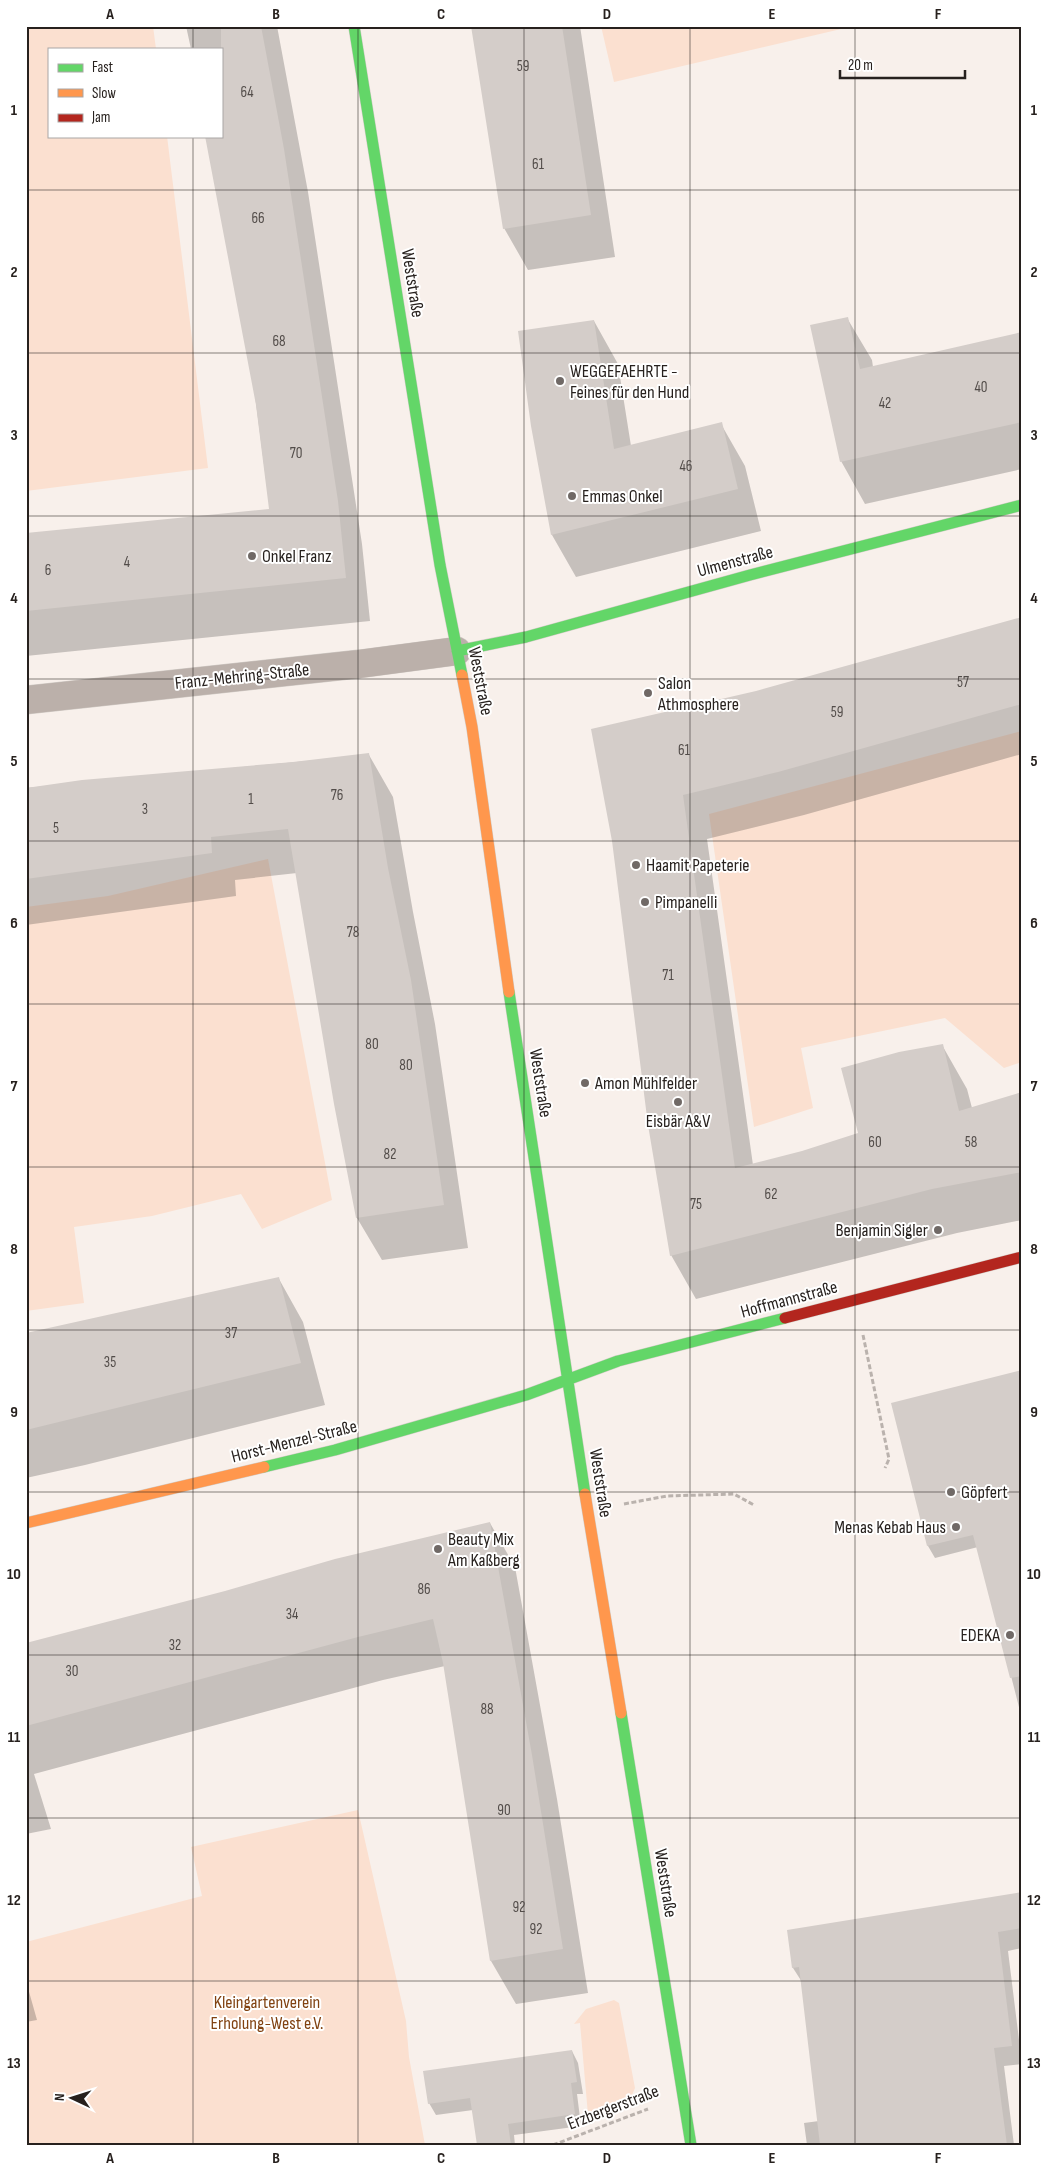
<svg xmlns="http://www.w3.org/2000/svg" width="1048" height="2171" viewBox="0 0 1048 2171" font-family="'Sofia Sans Condensed',sans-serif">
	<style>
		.green { fill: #fbe0d0 }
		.shadow { fill: #0003 }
		.building { fill: #d4cdc9 }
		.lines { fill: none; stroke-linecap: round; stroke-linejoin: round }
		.street-casing { stroke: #d2ccc7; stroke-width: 29 }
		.fast-casing { stroke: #d2ccc7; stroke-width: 12 }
		.slow-casing { stroke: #d2ccc7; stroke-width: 12 }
		.jam-casing { stroke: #d2ccc7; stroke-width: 12 }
		.path { stroke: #bab2ad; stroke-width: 3; stroke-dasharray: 5 2.5; stroke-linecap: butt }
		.street { stroke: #bbb0aa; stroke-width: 28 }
		.fast { stroke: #63d668; stroke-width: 11 }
		.slow { stroke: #ff974d; stroke-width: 11 }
		.jam { stroke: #b3261e; stroke-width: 11 }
		.grid { fill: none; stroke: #27211e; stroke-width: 1; stroke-opacity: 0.55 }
		.poi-dot { fill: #706966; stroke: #fff; stroke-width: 2 }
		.labels { text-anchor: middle; stroke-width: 4; stroke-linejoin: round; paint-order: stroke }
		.number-label { font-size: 15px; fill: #524c49 }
		.street-label { font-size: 18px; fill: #27211e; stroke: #fff }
		.poi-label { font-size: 18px; fill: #27211e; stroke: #fff; text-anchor: start }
		.park-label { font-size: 18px; fill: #814211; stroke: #fff }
		.neatline { fill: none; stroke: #27211e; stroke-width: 2 }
		.grid-label { font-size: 16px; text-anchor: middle; font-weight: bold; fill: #27211e }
	</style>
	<rect width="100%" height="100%" fill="#f8f0eb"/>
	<path class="green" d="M 26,26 L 153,26 L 156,49 L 49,49 L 49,136 L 167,136 L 208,468 L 26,491 Z
		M 601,26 L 854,26 L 614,82 Z
		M 1022,731 L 1022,1062 L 1004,1068 L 945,1018 L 801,1048 L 813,1108 L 754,1127 L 709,814 Z
		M 268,859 L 332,1200 L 262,1229 L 241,1194 L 152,1216 L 74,1227 L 84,1303 L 26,1311 L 26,907 L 108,896 Z
		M 358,1810 L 406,2021 L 409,2057 L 425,2145 L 26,2145 L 26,1942 L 202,1896 L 191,1847 Z
		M 614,2000 L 619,2003 L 635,2088 L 632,2095 L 588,2115 L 580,2023 L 574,2024 L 586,2009 Z"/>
	<path class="shadow" d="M 186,26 L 277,26 L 308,192 L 362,544 L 370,621 L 26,656 L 26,534 L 270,510 L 221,136 L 221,49 L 191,49 Z
		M 473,26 L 580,26 L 615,257 L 528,270 L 504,228 Z
		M 847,318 L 872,360 L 873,367 L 1022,334 L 1022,469 L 865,504 L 841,461 Z
		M 594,321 L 618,364 L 631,446 L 721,424 L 745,466 L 761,531 L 576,577 L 552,535 Z
		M 1022,618 L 1022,754 L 804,815 L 707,839 L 753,1165 L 802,1153 L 859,1134 L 942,1045 L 967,1089 L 972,1108 L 1022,1094 L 1022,1220 L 957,1233 L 696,1299 L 671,1255 L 613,841 L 756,692 Z
		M 369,755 L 393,797 L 413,912 L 435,1024 L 468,1248 L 382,1260 L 357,1218 L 297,873 L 235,880 L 236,896 L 26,925 L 26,788 Z
		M 279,1279 L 303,1322 L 325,1405 L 85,1465 L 26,1478 L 26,1335 Z
		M 1022,1371 L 1022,1719 L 978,1547 L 935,1558 L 928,1546 L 892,1404 Z
		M 490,1523 L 515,1567 L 557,1799 L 588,1993 L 516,2004 L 491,1961 L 445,1666 L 383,1680 L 34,1774 L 51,1829 L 26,1834 L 26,1644 Z
		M 1022,1893 L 1022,1948 L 1008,1951 L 1022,2064 L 1004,2066 L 1014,2145 L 807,2145 L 804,2123 L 819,2121 L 802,1982 L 793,1968 L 788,1931 Z
		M 26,1981 L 37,2020 L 26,2022 Z
		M 572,2051 L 578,2063 L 583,2094 L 577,2094 L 581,2126 L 514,2135 L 515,2145 L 478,2145 L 473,2110 L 436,2115 L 429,2103 Z"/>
	<path class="building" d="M 221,26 L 261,26 L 284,149 L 338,501 L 346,578 L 26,611 L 26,533 L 269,509 L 256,405 L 205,136 L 221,136 Z
		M 471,26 L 562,26 L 591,215 L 503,229 Z
		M 848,317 L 860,369 L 1022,332 L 1022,422 L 840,462 L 810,325 Z
		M 594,320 L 614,449 L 722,422 L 738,489 L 551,535 L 531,426 L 518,331 Z
		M 1022,617 L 1022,704 L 778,772 L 683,795 L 735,1168 L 802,1151 L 858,1133 L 841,1068 L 899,1052 L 943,1044 L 959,1111 L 1022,1092 L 1022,1172 L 932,1189 L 670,1256 L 648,1125 L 612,841 L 591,729 L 756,691 Z
		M 369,753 L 388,868 L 411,980 L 444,1205 L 356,1218 L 334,1104 L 288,829 L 211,837 L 212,853 L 26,879 L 26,788 L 82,780 L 293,762 Z
		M 279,1277 L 301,1363 L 26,1430 L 26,1333 Z
		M 1022,1370 L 1022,1676 L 1010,1678 L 973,1535 L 927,1546 L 891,1403 Z
		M 490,1522 L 532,1755 L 563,1949 L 490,1961 L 443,1663 L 433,1619 L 358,1637 L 26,1726 L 26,1643 L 225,1591 L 335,1559 Z
		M 1022,1892 L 1022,1928 L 998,1932 L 1012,2046 L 994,2048 L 1007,2145 L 820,2145 L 799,1967 L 792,1968 L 787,1930 Z
		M 572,2050 L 577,2082 L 571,2083 L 575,2114 L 508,2124 L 511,2145 L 477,2145 L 470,2098 L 428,2104 L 423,2071 Z"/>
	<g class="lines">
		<defs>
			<path id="street" d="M 26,700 L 359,664 L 457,651"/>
			<path id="fast" d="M 354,26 L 440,565 L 462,675
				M 457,651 L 526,637 L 750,575 L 1022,505
				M 509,992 L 585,1494
				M 264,1467 L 335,1450 L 526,1395 L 618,1361 L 785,1318
				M 621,1713 L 691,2145"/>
			<path id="slow" d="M 462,675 L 472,727 L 509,992
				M 585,1494 L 621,1713
				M 26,1523 L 264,1467"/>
			<path id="jam" d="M 785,1318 L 1022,1257"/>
		</defs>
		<use href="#street" class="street-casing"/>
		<use href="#fast" class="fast-casing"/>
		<use href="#slow" class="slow-casing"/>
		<use href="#jam" class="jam-casing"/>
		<path class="path" d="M 1021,1085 L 1022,1085
			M 863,1335 L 889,1459 L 885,1468
			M 624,1504 L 667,1496 L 734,1494 L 754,1505
			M 553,2145 L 648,2109"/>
		<use href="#street" class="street"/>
		<use href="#fast" class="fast"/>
		<use href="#slow" class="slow"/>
		<use href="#jam" class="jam"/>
	</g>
	<path class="grid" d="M 193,26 L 193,49M 358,26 L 358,2145M 524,26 L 524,2145M 690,26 L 690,2145M 855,26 L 855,2145M 193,136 L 193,2145M 26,190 L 1022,190M 26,353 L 1022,353M 26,516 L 1022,516M 26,679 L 1022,679M 26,841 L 1022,841M 26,1004 L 1022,1004M 26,1167 L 1022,1167M 26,1330 L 1022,1330M 26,1492 L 1022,1492M 26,1655 L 1022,1655M 26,1818 L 1022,1818M 26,1981 L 1022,1981"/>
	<g class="poi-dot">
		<circle cx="560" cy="381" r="5"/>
		<circle cx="572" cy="496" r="5"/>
		<circle cx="252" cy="556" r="5"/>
		<circle cx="648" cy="693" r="5"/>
		<circle cx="636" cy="865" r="5"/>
		<circle cx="645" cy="902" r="5"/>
		<circle cx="585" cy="1083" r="5"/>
		<circle cx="678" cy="1102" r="5"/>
		<circle cx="938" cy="1230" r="5"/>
		<circle cx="951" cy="1492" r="5"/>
		<circle cx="956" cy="1527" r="5"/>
		<circle cx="438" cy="1549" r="5"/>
		<circle cx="1010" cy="1635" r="5"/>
	</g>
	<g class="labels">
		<g class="number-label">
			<text x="523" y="71">59</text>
			<text x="247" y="97">64</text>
			<text x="538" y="169">61</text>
			<text x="258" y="223">66</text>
			<text x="279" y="346">68</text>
			<text x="981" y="392">40</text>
			<text x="885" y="408">42</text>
			<text x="296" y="458">70</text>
			<text x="686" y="471">46</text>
			<text x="127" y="567">4</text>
			<text x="48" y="575">6</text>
			<text x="963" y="687">57</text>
			<text x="837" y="717">59</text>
			<text x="684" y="755">61</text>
			<text x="337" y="800">76</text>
			<text x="251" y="804">1</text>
			<text x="145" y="814">3</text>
			<text x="56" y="833">5</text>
			<text x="353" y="937">78</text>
			<text x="668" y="980">71</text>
			<text x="372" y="1049">80</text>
			<text x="406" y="1070">80</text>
			<text x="875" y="1147">60</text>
			<text x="971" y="1147">58</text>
			<text x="390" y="1159">82</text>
			<text x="771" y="1199">62</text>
			<text x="696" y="1209">75</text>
			<text x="231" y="1338">37</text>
			<text x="110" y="1367">35</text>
			<text x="424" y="1594">86</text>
			<text x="292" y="1619">34</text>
			<text x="175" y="1650">32</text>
			<text x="72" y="1676">30</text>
			<text x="487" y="1714">88</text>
			<text x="504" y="1815">90</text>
			<text x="519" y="1912">92</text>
			<text x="536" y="1934">92</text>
		</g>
		<g class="street-label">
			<text transform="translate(413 283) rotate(81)" y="6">Weststraße</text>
			<text transform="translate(735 561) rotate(-15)" y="6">Ulmenstraße</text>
			<text transform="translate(242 676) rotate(-6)" y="6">Franz-Mehring-Straße</text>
			<text transform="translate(481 681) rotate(79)" y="6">Weststraße</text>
			<text transform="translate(541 1083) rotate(81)" y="6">Weststraße</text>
			<text transform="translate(789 1299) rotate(-15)" y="6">Hoffmannstraße</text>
			<text transform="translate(294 1441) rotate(-14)" y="6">Horst-Menzel-Straße</text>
			<text transform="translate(601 1483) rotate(81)" y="6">Weststraße</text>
			<text transform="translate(666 1883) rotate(81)" y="6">Weststraße</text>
			<text transform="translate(613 2107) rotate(-21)" y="6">Erzbergerstraße</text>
		</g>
		<g class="poi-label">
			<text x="570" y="377">WEGGEFAEHRTE -<tspan x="570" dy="21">Feines für den Hund</tspan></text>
			<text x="582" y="502">Emmas Onkel</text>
			<text x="262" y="562">Onkel Franz</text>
			<text x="658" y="689">Salon<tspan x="658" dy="21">Athmosphere</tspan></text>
			<text x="646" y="871">Haamit Papeterie</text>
			<text x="655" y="908">Pimpanelli</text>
			<text x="595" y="1089">Amon Mühlfelder</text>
			<text x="678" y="1127" text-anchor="middle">Eisbär A&amp;V</text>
			<text x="928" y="1236" text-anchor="end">Benjamin Sigler</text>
			<text x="961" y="1498">Göpfert</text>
			<text x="946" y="1533" text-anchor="end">Menas Kebab Haus</text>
			<text x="448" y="1545">Beauty Mix<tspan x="448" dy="21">Am Kaßberg</tspan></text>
			<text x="1000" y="1641" text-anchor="end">EDEKA</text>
		</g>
		<g class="park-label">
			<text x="267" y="2008">Kleingartenverein<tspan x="267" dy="21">Erholung-West e.V.</tspan></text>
		</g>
	</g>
	<rect width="1048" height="2171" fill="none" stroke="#ffffff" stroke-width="55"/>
	<rect x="48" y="48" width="175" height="90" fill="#ffffff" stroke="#a9a6a5"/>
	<rect x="58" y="64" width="25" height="8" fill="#63d668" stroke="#a9a6a5"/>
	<text x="92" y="72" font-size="15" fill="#27211e">Fast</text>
	<rect x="58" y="89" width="25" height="8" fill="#ff974d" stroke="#a9a6a5"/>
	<text x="92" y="98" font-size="15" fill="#27211e">Slow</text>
	<rect x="58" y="114" width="25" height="8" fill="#b3261e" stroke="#a9a6a5"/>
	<text x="92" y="122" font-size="15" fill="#27211e">Jam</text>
	<g transform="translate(72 2098) rotate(274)" stroke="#ffffff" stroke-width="4" paint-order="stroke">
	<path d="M0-4L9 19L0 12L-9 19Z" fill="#27211e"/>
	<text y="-8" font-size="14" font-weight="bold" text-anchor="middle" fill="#27211e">N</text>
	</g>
	<path d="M840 70v8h125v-8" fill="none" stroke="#27211e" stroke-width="2.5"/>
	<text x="848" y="70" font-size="15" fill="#27211e" stroke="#ffffff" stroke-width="4" paint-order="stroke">20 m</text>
	<rect x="28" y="28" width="992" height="2116" class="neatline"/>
	<g class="grid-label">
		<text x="110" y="19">A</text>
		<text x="276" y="19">B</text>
		<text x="441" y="19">C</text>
		<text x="607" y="19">D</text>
		<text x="772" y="19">E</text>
		<text x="938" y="19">F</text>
		<text x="14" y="115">1</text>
		<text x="1034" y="115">1</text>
		<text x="14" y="277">2</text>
		<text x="1034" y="277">2</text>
		<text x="14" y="440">3</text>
		<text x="1034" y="440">3</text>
		<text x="14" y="603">4</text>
		<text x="1034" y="603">4</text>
		<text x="14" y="766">5</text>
		<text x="1034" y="766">5</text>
		<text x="14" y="928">6</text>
		<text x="1034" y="928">6</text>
		<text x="14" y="1091">7</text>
		<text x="1034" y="1091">7</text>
		<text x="14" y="1254">8</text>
		<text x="1034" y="1254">8</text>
		<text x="14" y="1417">9</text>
		<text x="1034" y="1417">9</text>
		<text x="14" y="1579">10</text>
		<text x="1034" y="1579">10</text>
		<text x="14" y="1742">11</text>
		<text x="1034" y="1742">11</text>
		<text x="14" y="1905">12</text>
		<text x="1034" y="1905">12</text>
		<text x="14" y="2068">13</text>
		<text x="1034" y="2068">13</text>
		<text x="110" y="2163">A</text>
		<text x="276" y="2163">B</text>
		<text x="441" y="2163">C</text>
		<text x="607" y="2163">D</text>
		<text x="772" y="2163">E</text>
		<text x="938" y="2163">F</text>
	</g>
</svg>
